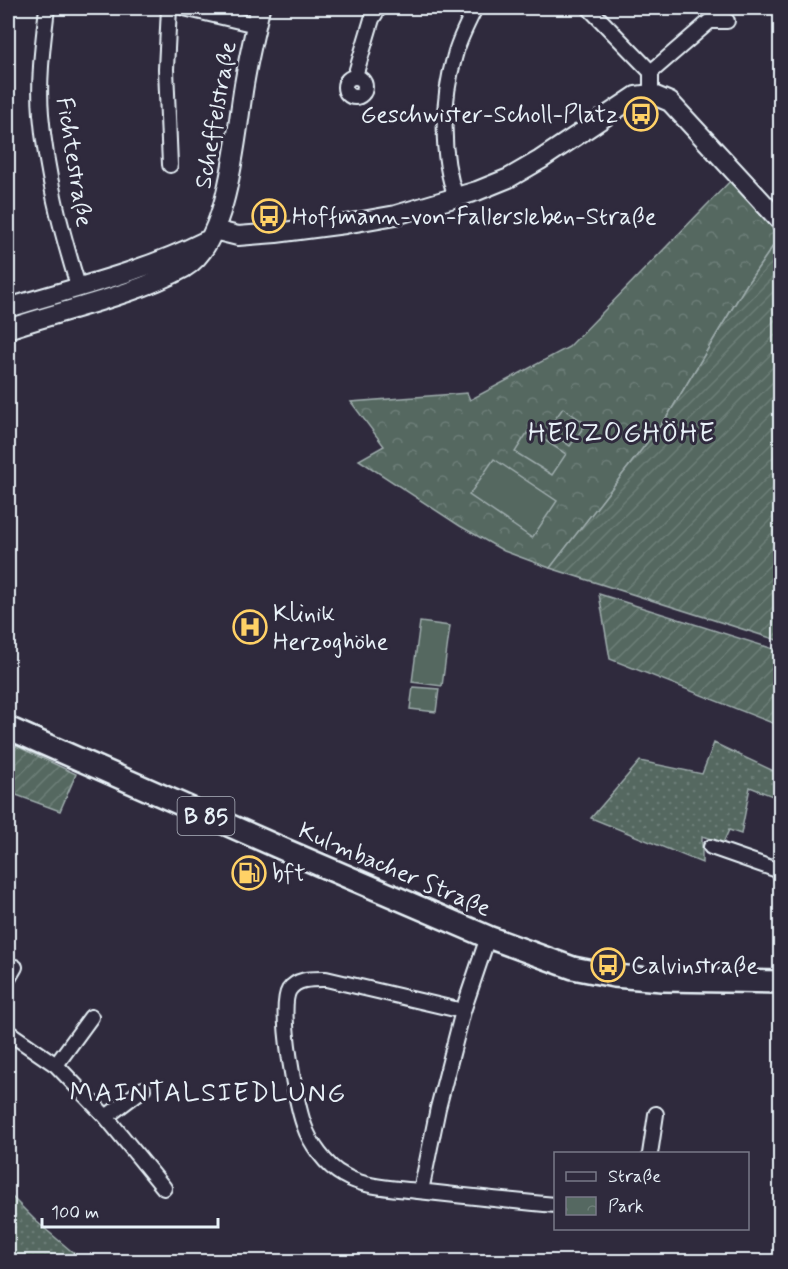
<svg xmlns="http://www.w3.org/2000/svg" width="788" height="1269" viewBox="0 0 788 1269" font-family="Mynerve,sans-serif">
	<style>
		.grass { fill: url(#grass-dots); stroke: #9eacac; stroke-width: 1.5 }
		.park { fill: url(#park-crowns); stroke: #9eacac; stroke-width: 1.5 }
		.garden { fill: url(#garden-furrows); stroke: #9eacac; stroke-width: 1.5 }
		.pitch { fill: #556861; stroke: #9eacac; stroke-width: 1.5 }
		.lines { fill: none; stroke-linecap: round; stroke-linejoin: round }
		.street-casing { stroke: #e8f1f8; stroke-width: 18 }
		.secondary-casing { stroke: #e8f1f8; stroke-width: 22 }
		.primary-casing { stroke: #e8f1f8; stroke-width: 26 }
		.street { stroke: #2f2a3d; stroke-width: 14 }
		.secondary { stroke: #2f2a3d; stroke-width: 18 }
		.primary { stroke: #2f2a3d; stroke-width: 21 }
		.labels { text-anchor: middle; stroke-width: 6; stroke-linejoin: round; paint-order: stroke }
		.shield { fill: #2f2a3d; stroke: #b0b5c0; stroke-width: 1.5 }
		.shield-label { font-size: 22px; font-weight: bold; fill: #e8f1f8 }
		.poi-label { font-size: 24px; fill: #e8f1f8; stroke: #2f2a3d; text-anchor: start }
		.street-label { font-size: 24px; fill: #e8f1f8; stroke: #2f2a3d }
		.quarter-label { font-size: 27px; letter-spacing: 1.5px; fill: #e8f1f8; stroke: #2f2a3d }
	</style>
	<defs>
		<pattern id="grass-dots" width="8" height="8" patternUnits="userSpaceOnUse" patternTransform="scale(1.5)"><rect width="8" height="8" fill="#556861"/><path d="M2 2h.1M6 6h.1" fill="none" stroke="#6d7e78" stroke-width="1.8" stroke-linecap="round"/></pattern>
		<pattern id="park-crowns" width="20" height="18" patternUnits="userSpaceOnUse" patternTransform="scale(1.5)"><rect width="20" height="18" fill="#556861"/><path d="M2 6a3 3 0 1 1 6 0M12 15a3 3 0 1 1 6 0" fill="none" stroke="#6d7e78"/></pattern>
		<pattern id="garden-furrows" width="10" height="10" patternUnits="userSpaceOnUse" patternTransform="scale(1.5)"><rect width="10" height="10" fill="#556861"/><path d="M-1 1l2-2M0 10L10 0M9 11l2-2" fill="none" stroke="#6d7e78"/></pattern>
	</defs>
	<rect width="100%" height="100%" fill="#2f2a3d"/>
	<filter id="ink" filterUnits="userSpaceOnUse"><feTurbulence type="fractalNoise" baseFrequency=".0167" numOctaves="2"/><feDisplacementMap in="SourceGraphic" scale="12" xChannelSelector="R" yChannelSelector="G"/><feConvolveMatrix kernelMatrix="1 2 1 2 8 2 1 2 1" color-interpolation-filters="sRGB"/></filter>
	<g filter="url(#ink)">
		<path class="grass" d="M 714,743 L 780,774 L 780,799 L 750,787 L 741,834 L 729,830 L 723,843 L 702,836 L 702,863 L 591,818 L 640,761 L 702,774 Z
			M 8,1193 L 37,1222 L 83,1261 L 8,1261 Z"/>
		<path class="park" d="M 736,175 L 780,221 L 780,236 L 747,284 L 667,417 L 550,568 L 504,551 L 460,526 L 359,460 L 384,446 L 351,402 L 467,393 L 470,400 L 569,347 Z"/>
		<path class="garden" d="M 780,236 L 780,641 L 550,568 L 667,417 L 747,284 Z
			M 599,594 L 780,651 L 780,726 L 610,659 Z
			M 8,742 L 76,774 L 60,811 L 8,792 Z"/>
		<path class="pitch" d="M 563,408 L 586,424 L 570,446 L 547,430 Z
			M 529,430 L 566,454 L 552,475 L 515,452 Z
			M 494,459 L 557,501 L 532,538 L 469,495 Z
			M 420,622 L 450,626 L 442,686 L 412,682 Z
			M 413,687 L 439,689 L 436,712 L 410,709 Z"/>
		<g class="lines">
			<defs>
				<path id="street" d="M 47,8 C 43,43 38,79 41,114 C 46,173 61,230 78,286
					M 169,8 L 166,69 L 170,165
					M 184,8 L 256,25
					M 589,8 L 651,72 L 651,94
					M 651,72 L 710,21 L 727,21
					M 355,76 L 372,19 L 379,8
					M345 87a10 10 0 1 1 20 0a10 10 0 1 1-20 0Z
					M 456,197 C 440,154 442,99 455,55 C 459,39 468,23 475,8
					M 711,847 L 780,871
					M 8,979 L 15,967
					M 463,1011 L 326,979 C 313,979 297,978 289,990 C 278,1008 296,1104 304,1125 C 310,1143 326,1166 343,1175 C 365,1188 393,1188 418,1191 C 464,1196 510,1201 556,1205
					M 8,1032 L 56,1065 L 106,1117 L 164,1188
					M 56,1065 L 91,1017
					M 106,1117 L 143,1089
					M 650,1154 L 656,1114
					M 421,1191 L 438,1108 L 463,1011 L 488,937"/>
				<path id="secondary" d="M 214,230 L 238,236 L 276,233 L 345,224 L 396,215 L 477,191 L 509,178 L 540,160 L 636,96 L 651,94 L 670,102 L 780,221
					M 8,308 C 73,288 143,272 205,241
					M 8,329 C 63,310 133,296 184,268 C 231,242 236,127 245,79 C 249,55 255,31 260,8"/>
				<path id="primary" d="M 8,728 L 285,850 L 488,937 L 573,968 L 614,976 L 662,980 L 780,982"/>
			</defs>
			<use href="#street" class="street-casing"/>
			<use href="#secondary" class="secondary-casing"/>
			<use href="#primary" class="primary-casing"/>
			<use href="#street" class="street"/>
			<use href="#secondary" class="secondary"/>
			<use href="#primary" class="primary"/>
		</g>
	</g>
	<defs>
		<symbol id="bus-ring" viewBox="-11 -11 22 22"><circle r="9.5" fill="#2f2a3d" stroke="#ffd166" stroke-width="1.5"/><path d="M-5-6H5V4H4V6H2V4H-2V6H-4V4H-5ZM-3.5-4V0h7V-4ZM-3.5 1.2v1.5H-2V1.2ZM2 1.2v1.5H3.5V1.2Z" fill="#ffd166"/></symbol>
		<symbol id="hospital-ring" viewBox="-11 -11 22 22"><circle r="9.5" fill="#2f2a3d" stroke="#ffd166" stroke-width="1.5"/><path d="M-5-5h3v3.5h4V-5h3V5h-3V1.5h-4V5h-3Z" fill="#ffd166"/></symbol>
		<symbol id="fuel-ring" viewBox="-11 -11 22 22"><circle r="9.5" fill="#2f2a3d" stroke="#ffd166" stroke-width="1.5"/><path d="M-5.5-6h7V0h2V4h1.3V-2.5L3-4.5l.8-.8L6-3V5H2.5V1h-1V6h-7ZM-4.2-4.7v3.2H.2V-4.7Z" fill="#ffd166"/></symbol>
	</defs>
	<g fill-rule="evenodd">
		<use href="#bus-ring" x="622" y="95" width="38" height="38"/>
		<use href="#bus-ring" x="250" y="197" width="38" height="38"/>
		<use href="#hospital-ring" x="231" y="608" width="38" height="38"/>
		<use href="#fuel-ring" x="230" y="854" width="38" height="38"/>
		<use href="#bus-ring" x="589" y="946" width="38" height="38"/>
	</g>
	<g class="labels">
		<rect class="shield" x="177.5" y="797" width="57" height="38" rx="4.5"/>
		<g class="shield-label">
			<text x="206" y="824">B 85</text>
		</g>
		<g class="poi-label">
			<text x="618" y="122" text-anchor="end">Geschwister-Scholl-Platz</text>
			<text x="292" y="224">Hoffmann-von-Fallersleben-Straße</text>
			<text x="273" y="621">Klinik<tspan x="273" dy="28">Herzoghöhe</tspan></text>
			<text x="272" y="881">bft</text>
			<text x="631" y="973">Calvinstraße</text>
		</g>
		<g class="street-label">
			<text transform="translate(215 115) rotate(-80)" y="8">Scheffelstraße</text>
			<text transform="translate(75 162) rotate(81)" y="8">Fichtestraße</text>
			<text transform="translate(395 869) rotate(23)" y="8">Kulmbacher Straße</text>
		</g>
		<g class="quarter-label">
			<text x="622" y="441">HERZOGHÖHE</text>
			<text x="208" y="1101">MAINTALSIEDLUNG</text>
		</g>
	</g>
	<rect width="788" height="1269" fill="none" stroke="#2f2a3d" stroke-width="30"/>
	<rect x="15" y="15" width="758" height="1239" fill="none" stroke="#e8f1f8" stroke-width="2" filter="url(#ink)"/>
	<rect x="554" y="1152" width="195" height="78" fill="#2f2a3d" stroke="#797a88" stroke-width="1.5"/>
	<rect x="566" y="1172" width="30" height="9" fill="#2f2a3d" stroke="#797a88" stroke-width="1.5"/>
	<text x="608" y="1182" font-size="18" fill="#e8f1f8">Straße</text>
	<rect x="566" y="1197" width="30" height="18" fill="url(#park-crowns)" stroke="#797a88" stroke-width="1.5"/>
	<text x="608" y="1212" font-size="18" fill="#e8f1f8">Park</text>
	<path d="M42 1218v9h176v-9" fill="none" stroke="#e8f1f8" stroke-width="3"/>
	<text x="51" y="1218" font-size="18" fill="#e8f1f8" stroke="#2f2a3d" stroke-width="4.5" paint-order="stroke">100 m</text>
</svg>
